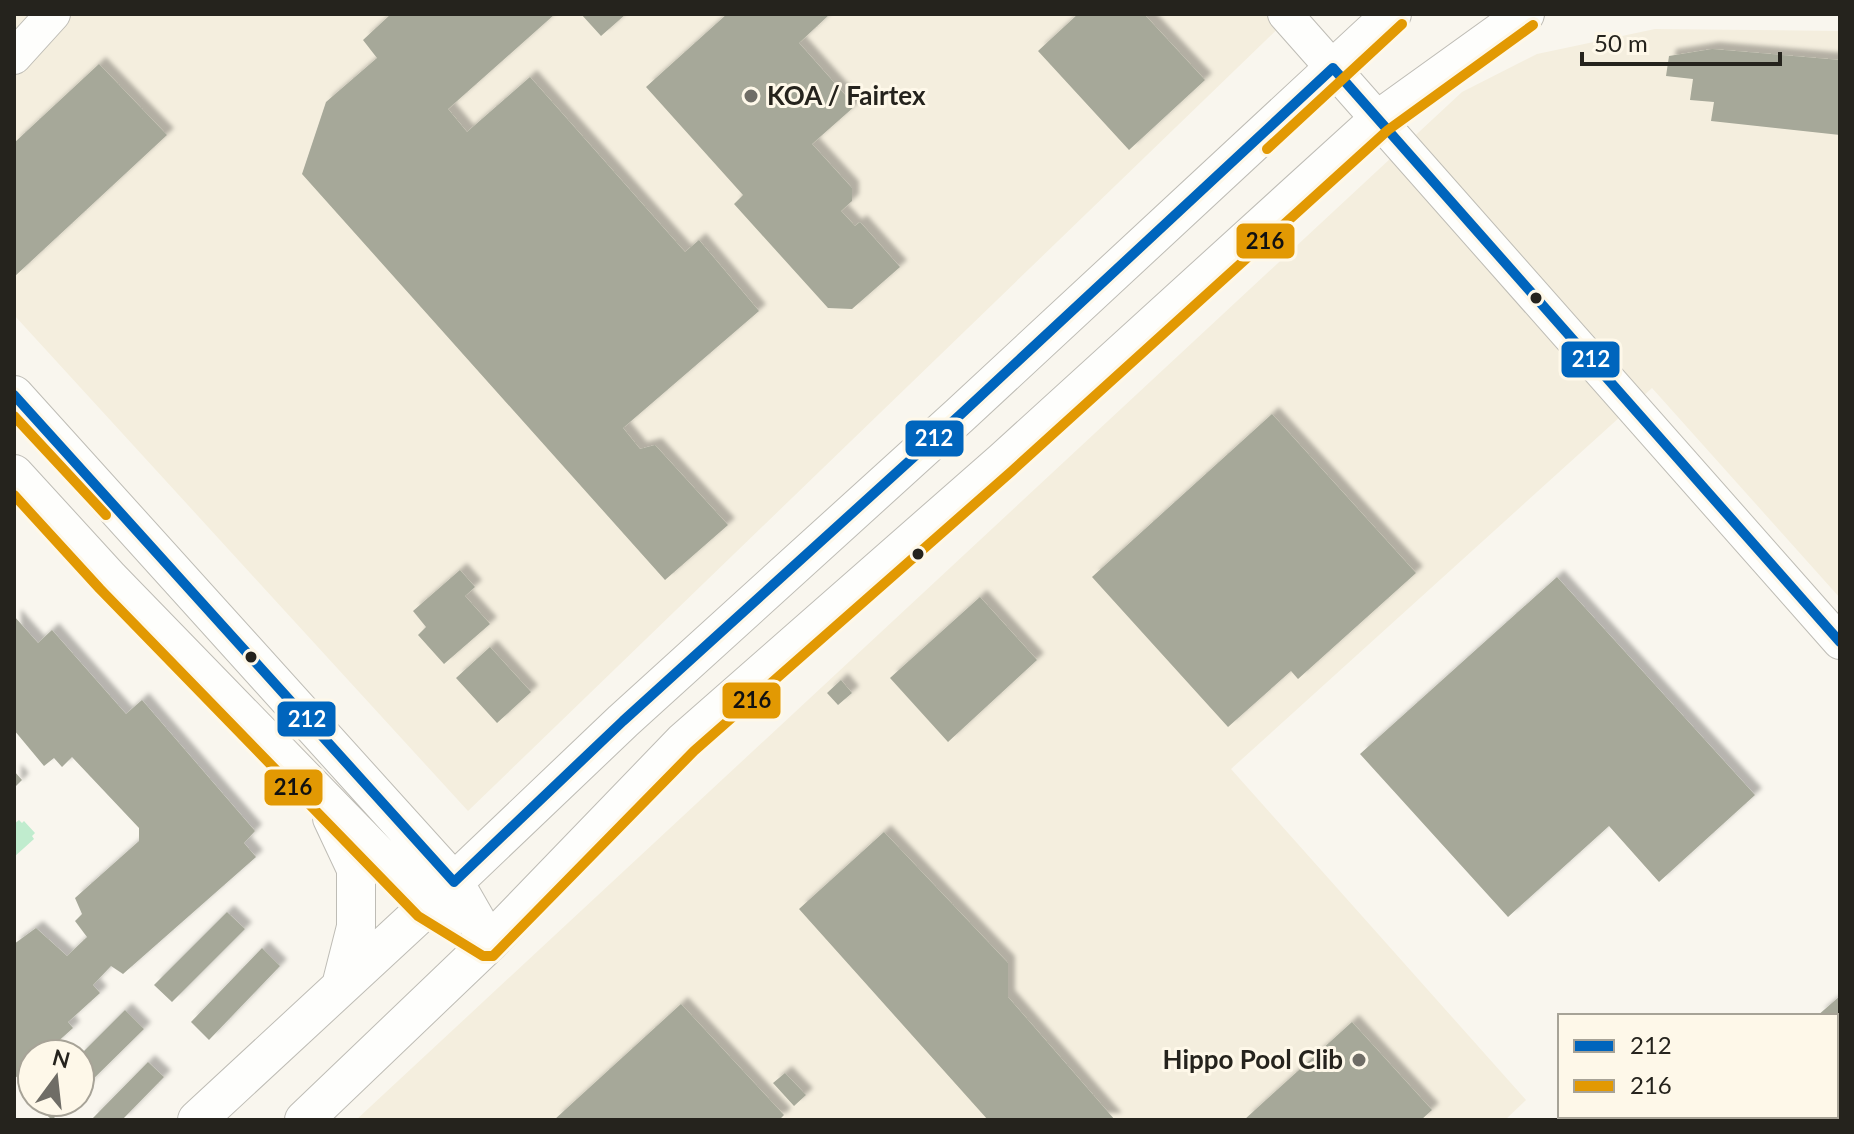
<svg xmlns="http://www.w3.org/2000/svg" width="1854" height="1134" viewBox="0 0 1854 1134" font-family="Lato,sans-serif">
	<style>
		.built { fill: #f4eede }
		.water { fill: #c0ecce }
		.building { fill: #a6a899; filter: url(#shadow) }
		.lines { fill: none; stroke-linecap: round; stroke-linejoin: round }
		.tertiary-casing { stroke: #bebcb5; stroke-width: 36 }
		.secondary-casing { stroke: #bebcb5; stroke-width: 40 }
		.tertiary { stroke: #fefefc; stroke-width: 34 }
		.secondary { stroke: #fefefc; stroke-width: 38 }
		.bus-1-casing { stroke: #fef8e9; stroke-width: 16 }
		.bus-2-casing { stroke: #fef8e9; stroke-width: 16 }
		.bus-1 { stroke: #0065bd; stroke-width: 10 }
		.bus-2 { stroke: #e29903; stroke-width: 10 }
		.poi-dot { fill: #6f6d66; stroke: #fef8e9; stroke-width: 3 }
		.bus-dot { fill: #25231d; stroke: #fef8e9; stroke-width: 3 }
		.labels { text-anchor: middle; stroke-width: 6; stroke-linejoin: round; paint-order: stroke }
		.poi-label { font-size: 26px; font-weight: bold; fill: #25231d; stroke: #fef8e9; text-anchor: start }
		.line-badge { stroke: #fef8e9; stroke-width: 3 }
		.badge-label { font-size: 22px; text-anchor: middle; font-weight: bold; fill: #fff }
		.pale-badge-label { font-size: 22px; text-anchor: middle; font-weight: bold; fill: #111 }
	</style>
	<defs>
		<filter id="shadow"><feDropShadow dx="7" dy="-7" stdDeviation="2" flood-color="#0004"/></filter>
	</defs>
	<rect width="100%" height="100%" fill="#f9f6ee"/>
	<path class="built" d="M 14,14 L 1293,14 L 468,811 L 14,315 Z
		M 1655,29 L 1840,31 L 1840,598 L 1652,388 L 1231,769 L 1526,1100 L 1505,1120 L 356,1120 L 1462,92 L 1537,54 Z"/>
	<path class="water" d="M 19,820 L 22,823 L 24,821 L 35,833 L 32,836 L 34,839 L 14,857 L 14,824 Z"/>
	<path class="building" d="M 391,14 L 555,14 L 448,109 L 467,132 L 530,77 L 685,252 L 699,240 L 759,311 L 623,428 L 640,449 L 655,445 L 728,525 L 665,580 L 302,174 L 326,102 L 377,58 L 363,40 Z
		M 581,14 L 626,14 L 601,36 Z
		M 727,14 L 830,14 L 799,43 L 855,106 L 812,144 L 852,188 L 852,201 L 841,211 L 855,226 L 860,222 L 900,267 L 852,309 L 828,308 L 734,204 L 743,195 L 646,87 Z
		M 1078,14 L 1144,14 L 1205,80 L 1129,150 L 1038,51 Z
		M 1712,49 L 1840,60 L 1840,135 L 1711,121 L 1714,102 L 1690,100 L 1693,79 L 1666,76 L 1669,56 Z
		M 99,64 L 167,135 L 14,277 L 14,143 Z
		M 1272,414 L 1416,573 L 1298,679 L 1291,671 L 1228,727 L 1092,577 Z
		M 460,570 L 475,587 L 465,596 L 490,624 L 444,664 L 418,635 L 426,627 L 413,611 Z
		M 1557,577 L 1755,795 L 1659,882 L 1609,826 L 1508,917 L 1360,754 Z
		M 980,597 L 1037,660 L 948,742 L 890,678 Z
		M 14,616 L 38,643 L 52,630 L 126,714 L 142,700 L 255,831 L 244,843 L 256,857 L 123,974 L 111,966 L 93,985 L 100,993 L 68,1022 L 73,1028 L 44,1054 L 32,1054 L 32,1064 L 14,1079 L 14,944 L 36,928 L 67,956 L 87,937 L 75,921 L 82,914 L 75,898 L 139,841 L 139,828 L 72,757 L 62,767 L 54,758 L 44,766 L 14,730 Z
		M 490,647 L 531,692 L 497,723 L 456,678 Z
		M 841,680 L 852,693 L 838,705 L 827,693 Z
		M 14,771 L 22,780 L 14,788 Z
		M 884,832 L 1008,963 L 1008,997 L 1115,1120 L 988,1120 L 799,909 Z
		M 227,912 L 245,929 L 172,1002 L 154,985 Z
		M 262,948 L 280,966 L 209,1040 L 191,1022 Z
		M 1840,996 L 1840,1120 L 1703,1120 L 1707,1116 L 1836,1116 L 1836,1016 L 1817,1016 Z
		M 681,1004 L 784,1115 L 779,1120 L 554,1120 Z
		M 125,1010 L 144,1029 L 80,1092 L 80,1055 Z
		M 1352,1022 L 1432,1110 L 1421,1120 L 1244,1120 Z
		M 148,1062 L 164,1077 L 122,1120 L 91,1120 Z
		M 785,1073 L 806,1095 L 794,1106 L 773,1083 Z
		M 33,1102 L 70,1102 L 52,1120 Z"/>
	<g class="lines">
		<defs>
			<path id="tertiary" d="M 1285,14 L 1840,642
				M 14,57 L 53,14"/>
			<path id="secondary" d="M 14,395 L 454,882 L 489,943
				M 14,474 L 110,579 L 428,906 L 449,918
				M 332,818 L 356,869 L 356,927 L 341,986
				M 197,1120 L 454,882 L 623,721 L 960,415 L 1392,14
				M 304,1120 L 489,943 L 684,741 L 1003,461 L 1379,119 L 1525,14"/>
		</defs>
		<use href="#tertiary" class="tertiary-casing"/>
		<use href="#secondary" class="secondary-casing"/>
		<use href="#tertiary" class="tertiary"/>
		<use href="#secondary" class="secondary"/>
		<defs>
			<path id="bus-1" d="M 14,395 L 454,882 L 623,721 L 960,415 L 1333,68 L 1840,642"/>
			<path id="bus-2" d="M 1267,149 L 1402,24
				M 14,416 L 106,515
				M 14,495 L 100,589 L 418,916 L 483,956 L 493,956 L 694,751 L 1012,471 L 1388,130 L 1533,25"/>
		</defs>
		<use href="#bus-1" class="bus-1-casing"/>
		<use href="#bus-2" class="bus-2-casing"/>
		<use href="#bus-1" class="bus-1"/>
		<use href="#bus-2" class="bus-2"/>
	</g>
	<g class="poi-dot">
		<circle cx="751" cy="96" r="8"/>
		<circle cx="1359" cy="1060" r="8"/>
	</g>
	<g class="bus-dot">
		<circle cx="1536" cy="298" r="7"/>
		<circle cx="918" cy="554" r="7"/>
		<circle cx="251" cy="657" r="7"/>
	</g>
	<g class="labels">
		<g class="poi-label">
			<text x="767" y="105">KOA / Fairtex</text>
			<text x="1343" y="1069" text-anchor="end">Hippo Pool Clib</text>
		</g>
	</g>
	<g class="line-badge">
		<rect x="1235" y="222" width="61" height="38" rx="8" fill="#e29903"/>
		<rect x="1560" y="340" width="61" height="39" rx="8" fill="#0065bd"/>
		<rect x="904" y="419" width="61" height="39" rx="8" fill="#0065bd"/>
		<rect x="721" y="681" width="61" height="39" rx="8" fill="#e29903"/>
		<rect x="276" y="700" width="61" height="38" rx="8" fill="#0065bd"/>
		<rect x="263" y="768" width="61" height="39" rx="8" fill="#e29903"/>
	</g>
	<g class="badge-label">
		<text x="1591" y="367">212</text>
		<text x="934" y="446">212</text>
		<text x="307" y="727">212</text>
	</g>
	<g class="pale-badge-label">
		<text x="1265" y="249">216</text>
		<text x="752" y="708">216</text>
		<text x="293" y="795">216</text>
	</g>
	<rect width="1854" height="1134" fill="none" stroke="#25231d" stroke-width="32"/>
	<rect x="1558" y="1014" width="280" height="104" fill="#fef8e9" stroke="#a7a397" stroke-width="2"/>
	<rect x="1574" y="1040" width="40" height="12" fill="#0065bd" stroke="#a7a397" stroke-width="2"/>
	<text x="1630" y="1054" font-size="24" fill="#25231d">212</text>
	<rect x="1574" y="1080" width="40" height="12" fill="#e29903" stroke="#a7a397" stroke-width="2"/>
	<text x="1630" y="1094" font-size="24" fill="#25231d">216</text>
	<g transform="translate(56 1078) rotate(15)"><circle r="38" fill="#fef8e9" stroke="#a7a397" stroke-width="2"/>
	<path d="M0-6L14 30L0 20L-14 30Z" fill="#6f6d66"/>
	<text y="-12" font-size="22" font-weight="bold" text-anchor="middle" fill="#25231d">N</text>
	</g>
	<path d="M1582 52v12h198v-12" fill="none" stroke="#25231d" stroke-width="4"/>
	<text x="1594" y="52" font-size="24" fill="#25231d" stroke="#fef8e9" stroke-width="6" paint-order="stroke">50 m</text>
</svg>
